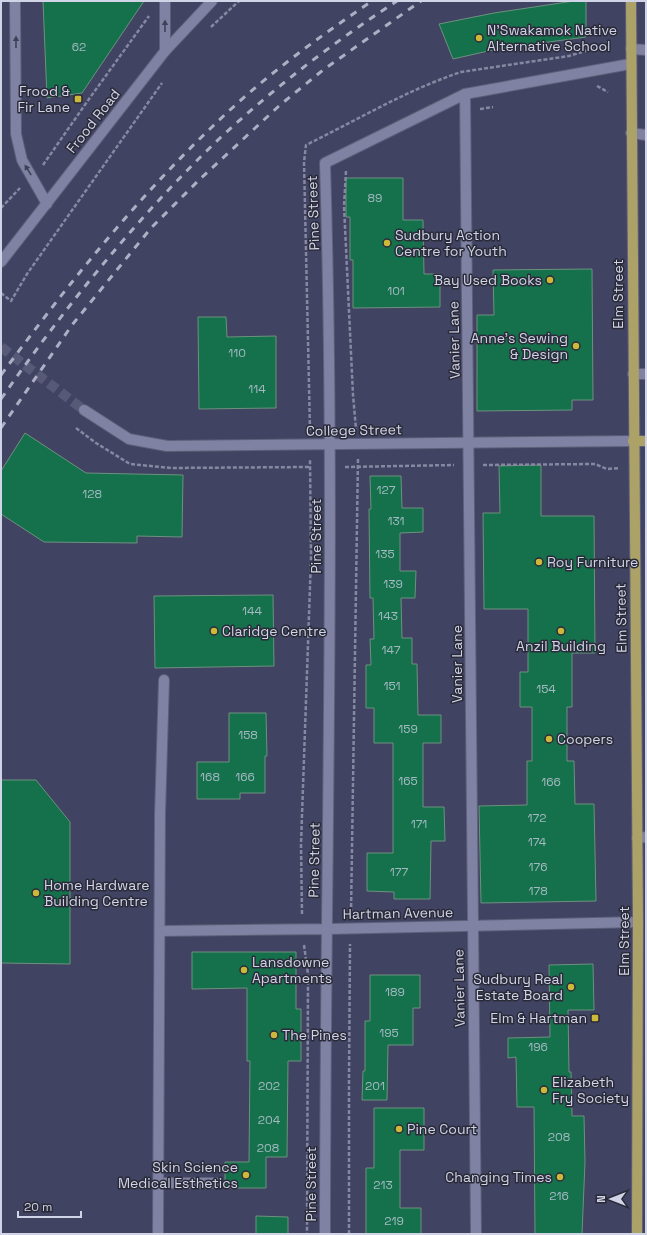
<svg xmlns="http://www.w3.org/2000/svg" width="647" height="1235" viewBox="0 0 647 1235" font-family="'Space Grotesk',sans-serif">
	<style>
		.building { fill: #15704c; stroke: #6c927e }
		.lines { fill: none; stroke-linecap: round; stroke-linejoin: round }
		.secondary-tunnel { stroke: #575976; stroke-width: 10; stroke-dasharray: 10 5; stroke-linecap: butt }
		.lane-casing { stroke: #5e5f79; stroke-width: 12 }
		.street-casing { stroke: #5e5f79; stroke-width: 12 }
		.secondary-casing { stroke: #5e5f79; stroke-width: 12 }
		.primary-casing { stroke: #5e5f79; stroke-width: 12 }
		.path { stroke: #8688a1; stroke-width: 2.5; stroke-dasharray: 4 2; stroke-linecap: butt }
		.lane { stroke: #7f82a3; stroke-width: 10 }
		.street { stroke: #7f82a3; stroke-width: 10 }
		.secondary { stroke: #7f82a3; stroke-width: 10 }
		.primary { stroke: #aca268; stroke-width: 10 }
		.rail { stroke: #adafc5; stroke-width: 3; stroke-dasharray: 7 7; stroke-linecap: butt }
		.oneway { fill: #3f4154 }
		.poi-dot { fill: #ccb939; stroke: #2a2b39; stroke-width: 1.5 }
		.labels { text-anchor: middle; stroke-width: 3; stroke-linejoin: round; paint-order: stroke }
		.number-label { font-size: 12px; fill: #a2bac0 }
		.poi-label { font-size: 14px; fill: #d1d3e6; stroke: #2a2b39; text-anchor: start }
		.street-label { font-size: 14px; fill: #d1d3e6; stroke: #2a2b39 }
	</style>
	<rect width="100%" height="100%" fill="#414362"/>
	<path class="building" d="M 43,1 L 144,1 L 82,93 L 47,98 Z
		M 574,1 L 586,1 L 586,37 L 497,49 L 453,59 L 439,24 L 494,13 Z
		M 346,178 L 403,178 L 403,220 L 423,220 L 424,274 L 440,274 L 440,307 L 353,308 L 353,260 L 350,260 L 350,217 L 346,217 Z
		M 592,269 L 593,400 L 572,400 L 572,410 L 477,411 L 477,315 L 494,315 L 493,270 Z
		M 198,317 L 226,317 L 227,337 L 276,336 L 276,408 L 199,409 Z
		M 25,433 L 86,473 L 183,475 L 182,537 L 137,536 L 137,543 L 44,542 L 1,514 L 1,471 Z
		M 541,465 L 541,516 L 594,516 L 595,653 L 572,653 L 572,707 L 567,707 L 567,761 L 574,761 L 575,804 L 594,804 L 596,901 L 481,903 L 479,806 L 527,805 L 527,761 L 532,761 L 532,707 L 520,707 L 520,672 L 528,672 L 528,609 L 484,609 L 483,513 L 500,513 L 499,466 Z
		M 370,476 L 401,476 L 402,508 L 423,508 L 423,532 L 400,533 L 400,571 L 416,571 L 415,598 L 401,598 L 402,638 L 412,638 L 412,664 L 417,664 L 418,715 L 441,715 L 441,743 L 423,743 L 423,807 L 444,807 L 445,841 L 431,841 L 430,899 L 394,899 L 394,892 L 367,891 L 367,853 L 393,853 L 393,743 L 374,743 L 374,708 L 366,708 L 366,665 L 371,665 L 370,639 L 374,639 L 373,598 L 370,598 L 369,509 L 371,509 Z
		M 273,595 L 274,666 L 155,668 L 154,596 Z
		M 229,713 L 266,713 L 267,756 L 265,756 L 265,793 L 240,793 L 240,799 L 197,799 L 197,762 L 229,762 Z
		M 1,780 L 36,780 L 70,822 L 70,964 L 1,963 Z
		M 192,952 L 296,952 L 296,1009 L 301,1009 L 301,1061 L 288,1061 L 287,1157 L 266,1157 L 266,1188 L 225,1188 L 225,1162 L 249,1162 L 250,1061 L 247,1061 L 247,988 L 192,989 Z
		M 593,964 L 594,1010 L 568,1010 L 569,1072 L 571,1072 L 572,1116 L 584,1116 L 585,1162 L 582,1234 L 535,1234 L 534,1107 L 517,1107 L 516,1057 L 508,1058 L 508,1038 L 550,1037 L 549,965 Z
		M 370,975 L 420,975 L 420,1008 L 413,1008 L 413,1045 L 388,1045 L 387,1100 L 362,1100 L 363,1071 L 365,1071 L 365,1021 L 370,1021 Z
		M 374,1108 L 424,1108 L 424,1150 L 400,1150 L 400,1208 L 421,1208 L 421,1234 L 366,1234 L 366,1168 L 374,1168 Z
		M 256,1216 L 288,1217 L 288,1234 L 256,1234 Z"/>
	<g class="lines">
		<path class="secondary-tunnel" d="M 1,347 L 84,410"/>
		<defs>
			<path id="lane" d="M 631,49 L 646,50
				M 165,51 L 165,1
				M 465,94 L 476,1234
				M 631,133 L 646,135
				M 633,374 L 646,374
				M 637,838 L 646,837
				M 159,1183 L 216,1183
				M 158,1234 L 160,814 L 164,680"/>
			<path id="street" d="M 160,931 L 327,929 L 638,922
				M 325,1234 C 325,877 336,520 325,163 L 465,94 L 630,64"/>
			<path id="secondary" d="M 15,1 L 16,134 L 22,160 L 47,204
				M 1,262 L 165,51 L 212,1
				M 84,410 L 129,439 L 167,446 L 633,441"/>
			<path id="primary" d="M 631,1 L 638,922 L 637,1234
				M 633,441 L 646,441"/>
		</defs>
		<use href="#lane" class="lane-casing"/>
		<use href="#street" class="street-casing"/>
		<use href="#secondary" class="secondary-casing"/>
		<use href="#primary" class="primary-casing"/>
		<path class="path" d="M 211,27 L 239,1
			M 597,86 L 608,92
			M 480,109 L 493,107
			M 43,165 L 89,99 L 149,16
			M 346,171 L 344,206 L 353,395 L 356,429
			M 1,208 L 20,188
			M 1,293 L 11,301 L 27,274 L 162,83
			M 76,428 L 96,443 L 130,464 L 171,468 L 310,467
			M 310,430 L 304,162 L 306,145 C 357,120 407,90 461,72 L 569,56 L 598,47 L 608,42
			M 483,465 L 595,464 L 607,469 L 620,468
			M 345,467 L 454,465
			M 351,913 L 358,458
			M 302,914 L 301,844 L 311,558 L 310,459
			M 304,945 L 308,974 L 307,1234
			M 349,1234 L 349,1080 L 350,944"/>
		<use href="#lane" class="lane"/>
		<use href="#street" class="street"/>
		<use href="#secondary" class="secondary"/>
		<use href="#primary" class="primary"/>
		<path class="rail" d="M 1,375 C 66,287 134,201 213,126 C 261,79 316,39 372,1
			M 1,399 C 66,306 138,216 220,138 C 275,87 334,42 397,1
			M 1,428 L 72,325 L 151,228 L 200,179 L 280,105 L 323,70 L 421,1"/>
	</g>
	<defs><path id="oneway-solid" d="M-6-.8H1V-3.2L6.5 0L1 3.2V.8H-6Z"/></defs>
	<g class="oneway">
		<use href="#oneway-solid" transform="translate(165 26) rotate(-90)"/>
		<use href="#oneway-solid" transform="translate(16 42) rotate(-90)"/>
		<use href="#oneway-solid" transform="translate(28 170) rotate(-122)"/>
	</g>
	<g class="poi-dot">
		<circle cx="479" cy="38" r="4"/>
		<rect x="74" y="95" width="8" height="8" rx="2"/>
		<circle cx="387" cy="243" r="4"/>
		<circle cx="550" cy="280" r="4"/>
		<circle cx="576" cy="346" r="4"/>
		<circle cx="539" cy="562" r="4"/>
		<circle cx="214" cy="631" r="4"/>
		<circle cx="561" cy="631" r="4"/>
		<circle cx="549" cy="739" r="4"/>
		<circle cx="36" cy="893" r="4"/>
		<circle cx="244" cy="970" r="4"/>
		<circle cx="571" cy="987" r="4"/>
		<rect x="591" y="1014" width="8" height="8" rx="2"/>
		<circle cx="274" cy="1035" r="4"/>
		<circle cx="544" cy="1090" r="4"/>
		<circle cx="399" cy="1129" r="4"/>
		<circle cx="246" cy="1175" r="4"/>
		<circle cx="560" cy="1177" r="4"/>
	</g>
	<g class="labels">
		<g class="number-label">
			<text x="79" y="51">62</text>
			<text x="375" y="202">89</text>
			<text x="396" y="295">101</text>
			<text x="237" y="357">110</text>
			<text x="257" y="393">114</text>
			<text x="386" y="494">127</text>
			<text x="92" y="498">128</text>
			<text x="396" y="525">131</text>
			<text x="385" y="558">135</text>
			<text x="393" y="588">139</text>
			<text x="252" y="615">144</text>
			<text x="388" y="620">143</text>
			<text x="391" y="654">147</text>
			<text x="392" y="690">151</text>
			<text x="546" y="693">154</text>
			<text x="408" y="733">159</text>
			<text x="248" y="739">158</text>
			<text x="210" y="781">168</text>
			<text x="245" y="781">166</text>
			<text x="408" y="785">165</text>
			<text x="551" y="786">166</text>
			<text x="537" y="822">172</text>
			<text x="419" y="828">171</text>
			<text x="537" y="846">174</text>
			<text x="538" y="871">176</text>
			<text x="399" y="876">177</text>
			<text x="538" y="895">178</text>
			<text x="395" y="996">189</text>
			<text x="389" y="1037">195</text>
			<text x="538" y="1051">196</text>
			<text x="269" y="1090">202</text>
			<text x="375" y="1090">201</text>
			<text x="269" y="1124">204</text>
			<text x="559" y="1141">208</text>
			<text x="268" y="1152">208</text>
			<text x="383" y="1189">213</text>
			<text x="559" y="1200">216</text>
			<text x="394" y="1225">219</text>
		</g>
		<g class="poi-label">
			<text x="487" y="35">N'Swakamok Native<tspan x="487" dy="16">Alternative School</tspan></text>
			<text x="70" y="96" text-anchor="end">Frood &amp;<tspan x="70" dy="16">Fir Lane</tspan></text>
			<text x="395" y="240">Sudbury Action<tspan x="395" dy="16">Centre for Youth</tspan></text>
			<text x="542" y="285" text-anchor="end">Bay Used Books</text>
			<text x="568" y="343" text-anchor="end">Anne's Sewing<tspan x="568" dy="16">&amp; Design</tspan></text>
			<text x="547" y="567">Roy Furniture</text>
			<text x="222" y="636">Claridge Centre</text>
			<text x="561" y="651" text-anchor="middle">Anzil Building</text>
			<text x="557" y="744">Coopers</text>
			<text x="44" y="890">Home Hardware<tspan x="44" dy="16">Building Centre</tspan></text>
			<text x="252" y="967">Lansdowne<tspan x="252" dy="16">Apartments</tspan></text>
			<text x="563" y="984" text-anchor="end">Sudbury Real<tspan x="563" dy="16">Estate Board</tspan></text>
			<text x="587" y="1023" text-anchor="end">Elm &amp; Hartman</text>
			<text x="282" y="1040">The Pines</text>
			<text x="552" y="1087">Elizabeth<tspan x="552" dy="16">Fry Society</tspan></text>
			<text x="407" y="1134">Pine Court</text>
			<text x="238" y="1172" text-anchor="end">Skin Science<tspan x="238" dy="16">Medical Esthetics</tspan></text>
			<text x="552" y="1182" text-anchor="end">Changing Times</text>
		</g>
		<g class="street-label">
			<text transform="translate(93 121) rotate(-52)" y="5">Frood Road</text>
			<text transform="translate(313 213) rotate(-92)" y="5">Pine Street</text>
			<text transform="translate(618 294) rotate(-90)" y="5">Elm Street</text>
			<text transform="translate(454 340) rotate(-91)" y="5">Vanier Lane</text>
			<text transform="translate(354 430) rotate(-1)" y="5">College Street</text>
			<text transform="translate(316 536) rotate(-90)" y="5">Pine Street</text>
			<text transform="translate(621 618) rotate(-91)" y="5">Elm Street</text>
			<text transform="translate(457 664) rotate(-90)" y="5">Vanier Lane</text>
			<text transform="translate(314 860) rotate(-89)" y="5">Pine Street</text>
			<text transform="translate(398 913) rotate(-1)" y="5">Hartman Avenue</text>
			<text transform="translate(624 941) rotate(-90)" y="5">Elm Street</text>
			<text transform="translate(459 988) rotate(-91)" y="5">Vanier Lane</text>
			<text transform="translate(311 1184) rotate(-90)" y="5">Pine Street</text>
		</g>
	</g>
	<rect width="647" height="1235" fill="none" stroke="#d1d3e6" stroke-width="4"/>
	<g transform="translate(611 1199) rotate(270)" stroke="#2a2b39" stroke-width="3" paint-order="stroke">
	<path d="M0-3L7 15L0 10L-7 15Z" fill="#d1d3e6"/>
	<text y="-6" font-size="11" font-weight="bold" text-anchor="middle" fill="#d1d3e6">N</text>
	</g>
	<path d="M18 1211v6h63v-6" fill="none" stroke="#d1d3e6" stroke-width="2"/>
	<text x="24" y="1211" font-size="12" fill="#d1d3e6" stroke="#2a2b39" stroke-width="3" paint-order="stroke">20 m</text>
</svg>
